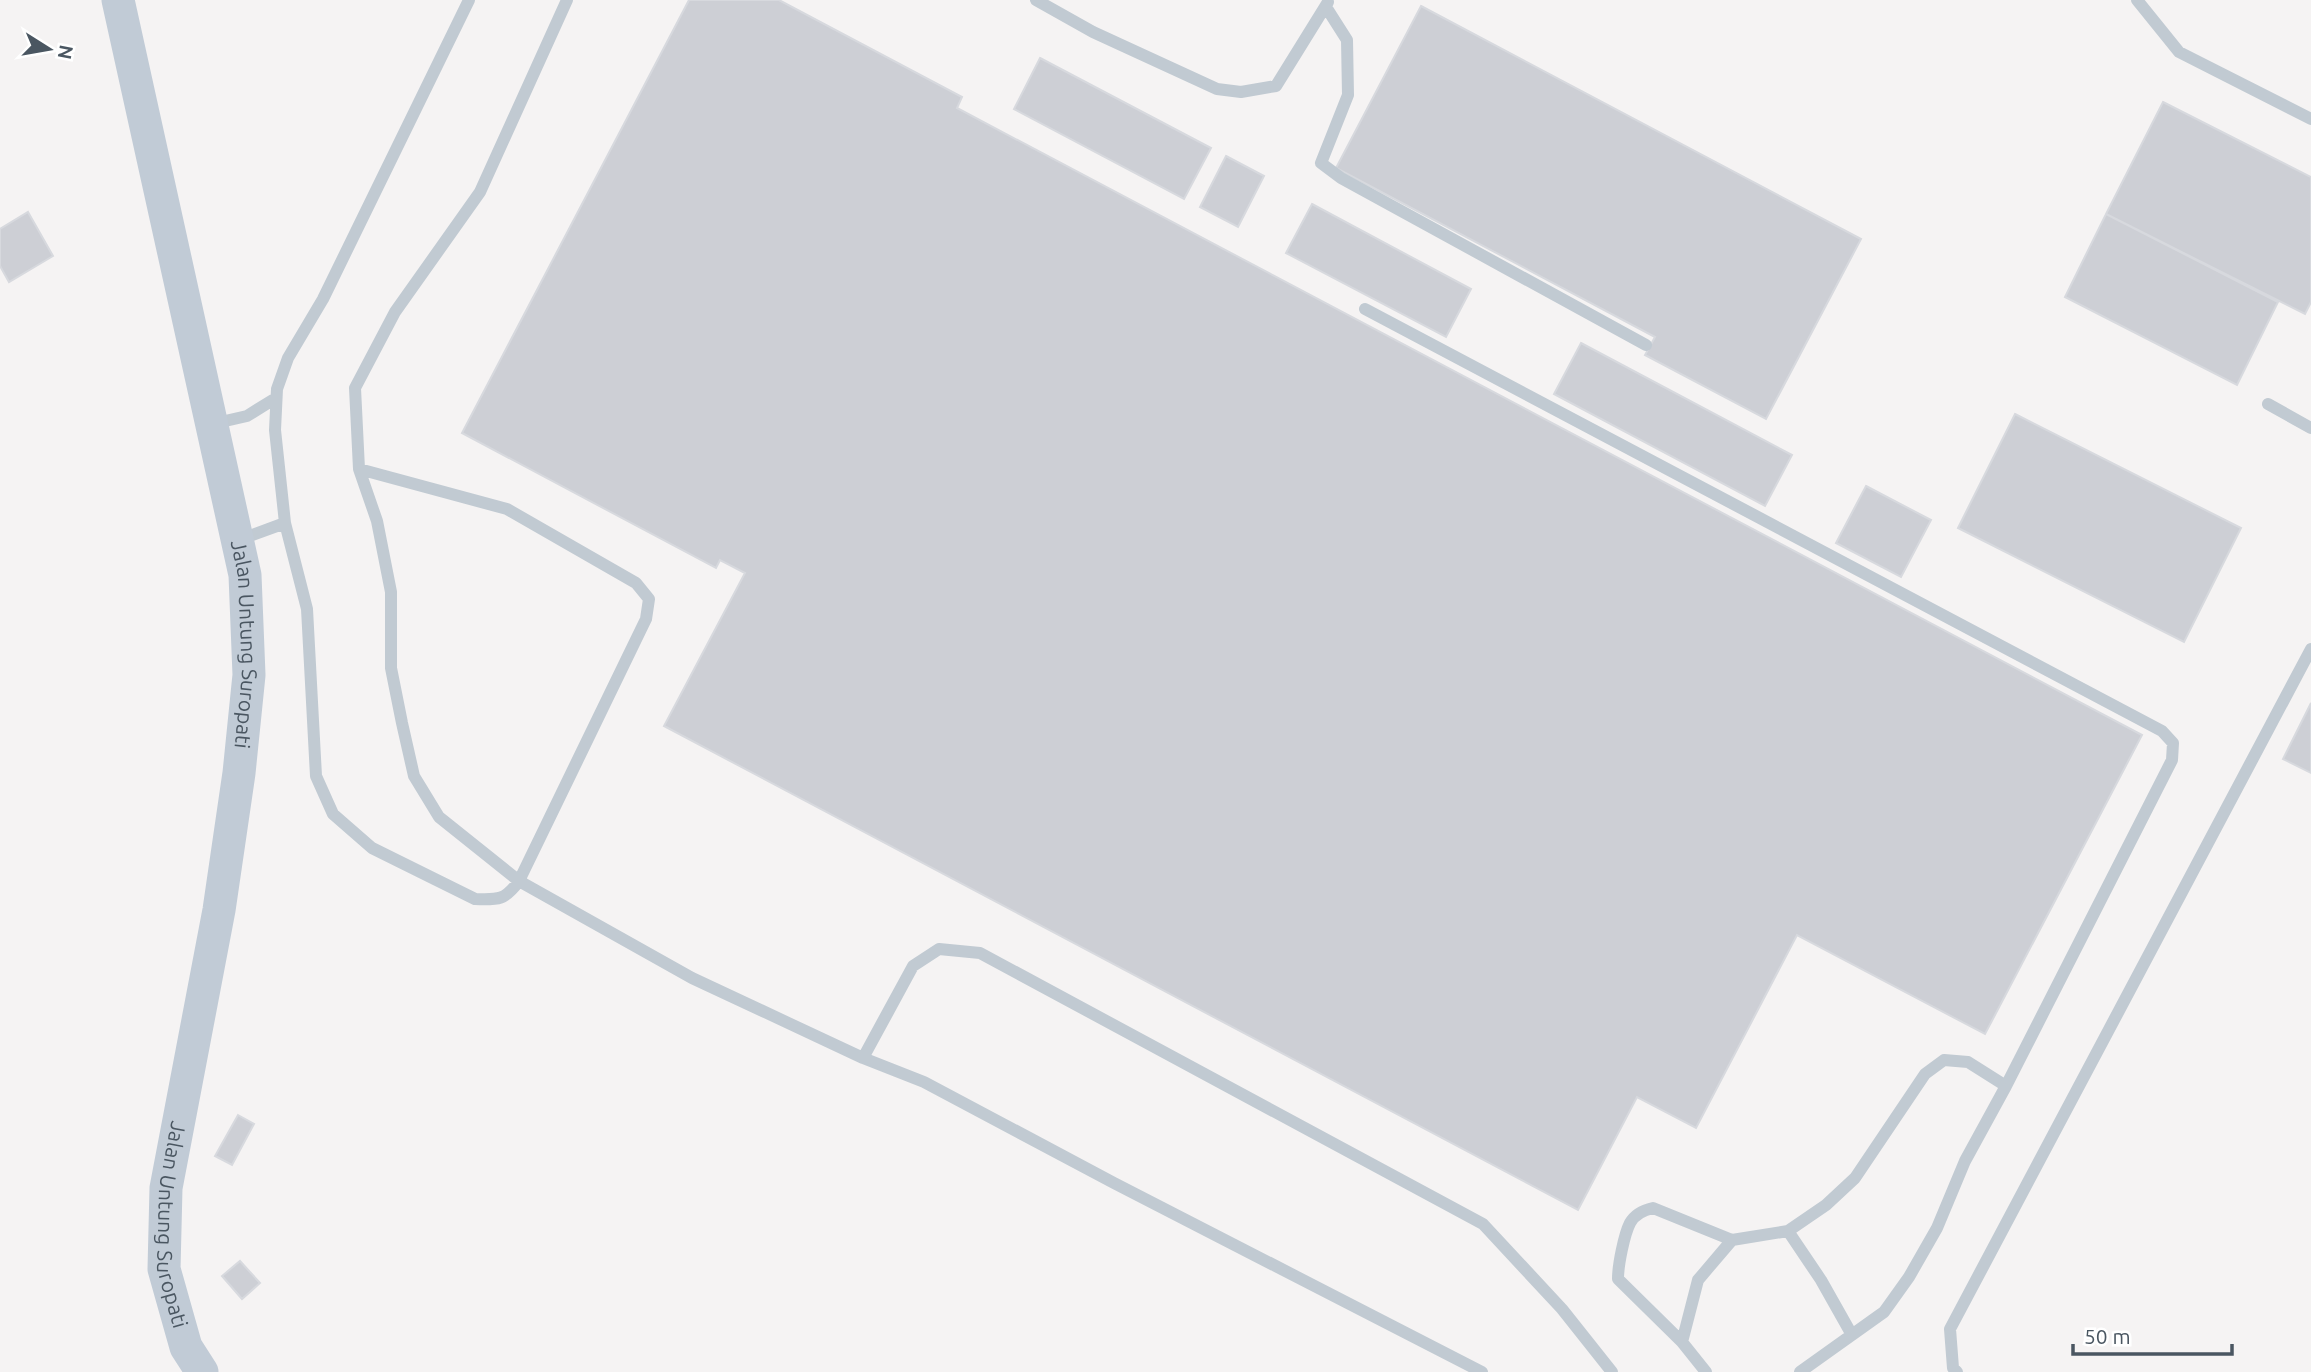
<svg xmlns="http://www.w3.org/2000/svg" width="2311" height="1372" viewBox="0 0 2311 1372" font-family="Ubuntu,sans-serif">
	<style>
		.building { fill: #cdcfd5; stroke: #d7d9de; stroke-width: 2 }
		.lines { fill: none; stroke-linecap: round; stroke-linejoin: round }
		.service { stroke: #c1cad2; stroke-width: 12 }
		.secondary { stroke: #c1cbd6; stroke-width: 33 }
		.labels { text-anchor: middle; stroke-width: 5; stroke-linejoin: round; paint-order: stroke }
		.street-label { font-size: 21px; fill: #4a5661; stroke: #fff }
	</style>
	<rect width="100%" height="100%" fill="#f5f3f3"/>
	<path class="building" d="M 689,0 L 779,0 L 962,97 L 957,108 L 2142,735 L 1985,1034 L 1797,935 L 1696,1128 L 1637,1097 L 1578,1210 L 664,726 L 745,573 L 720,560 L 716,568 L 462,433 Z
		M 1421,6 L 1861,239 L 1766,419 L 1645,355 L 1655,337 L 1336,168 Z
		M 1040,58 L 1211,148 L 1184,199 L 1014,109 Z
		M 2163,102 L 2311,177 L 2311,302 L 2305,314 L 2106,214 Z
		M 1226,156 L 1264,176 L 1238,227 L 1200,207 Z
		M 1312,204 L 1471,289 L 1446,337 L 1286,253 Z
		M 28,212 L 53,256 L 9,282 L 0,266 L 0,229 Z
		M 2106,214 L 2278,302 L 2237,385 L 2065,297 Z
		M 1581,343 L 1792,455 L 1765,506 L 1554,394 Z
		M 2015,414 L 2241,528 L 2184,642 L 1958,528 Z
		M 1866,486 L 1931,520 L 1901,577 L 1836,543 Z
		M 2311,703 L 2311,773 L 2283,759 Z
		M 238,1115 L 254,1124 L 232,1165 L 215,1156 Z
		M 240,1261 L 260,1283 L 242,1299 L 222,1276 Z"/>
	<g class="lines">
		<path class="service" d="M 567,0 L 480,192 L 395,312 L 355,388 L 359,469 L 377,521 L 391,592 L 391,668 L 402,723 L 414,776 L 439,817 L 519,881 L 692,978 L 863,1058 L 924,1082 L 1114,1183 L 1482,1372
			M 1036,0 L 1093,32 L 1217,89 L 1241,92 L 1276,86 L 1328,2
			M 2137,0 L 2179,52 L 2311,119
			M 1326,7 L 1347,40 L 1348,95 L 1321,163 L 1341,178 L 1646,345
			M 1365,309 L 2162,731 L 2173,743 L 2172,760 L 2006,1086
			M 2268,404 L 2311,428
			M 212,424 L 247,416 L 276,398
			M 359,469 L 507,509 L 636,583 L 649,599 L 646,619 L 519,881 C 505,900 499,900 475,899 L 372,848 L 333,814 L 316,776 L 307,609 L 285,523 L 275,430 L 277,389 L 288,358 L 323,299 L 469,0
			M 239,540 L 285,523
			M 863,1058 L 913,966 L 939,949 L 980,953 L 1483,1224 L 1562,1309 L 1612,1372
			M 1788,1231 L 1826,1205 L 1855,1178 L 1925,1074 L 1944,1060 L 1968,1062 L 2006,1086 L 1965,1161 L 1937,1228 L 1909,1277 L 1884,1312 L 1800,1372
			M 1682,1342 L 1698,1280 L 1732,1240 L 1788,1231 L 1821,1280 L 1852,1335
			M 1706,1372 L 1682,1342 L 1618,1279 C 1618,1265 1624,1235 1630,1223 C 1635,1214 1644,1210 1653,1208 L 1732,1240
			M 1957,1372 L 1953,1368 L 1950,1329 L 2311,649"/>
		<path class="secondary" id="s1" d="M 118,0 L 245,575 L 249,675 L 239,773 L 219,910 L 166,1188 L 164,1269 L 186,1347 L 202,1372"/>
	</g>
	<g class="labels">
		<g class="street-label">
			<text dy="7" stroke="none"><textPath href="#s1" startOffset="658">Jalan Untung Suropati</textPath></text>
			<text dy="7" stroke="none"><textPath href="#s1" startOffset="1246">Jalan Untung Suropati</textPath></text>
		</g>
	</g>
	<g transform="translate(49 49) rotate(101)" stroke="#ffffff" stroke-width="5" paint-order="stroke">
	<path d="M0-5L12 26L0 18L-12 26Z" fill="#4a5661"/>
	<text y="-10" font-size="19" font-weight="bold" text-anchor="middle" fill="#4a5661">N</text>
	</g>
	<path d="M2073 1344v10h159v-10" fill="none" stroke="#4a5661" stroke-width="3.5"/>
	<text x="2084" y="1344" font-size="21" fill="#4a5661" stroke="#ffffff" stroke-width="5" paint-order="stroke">50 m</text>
</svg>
